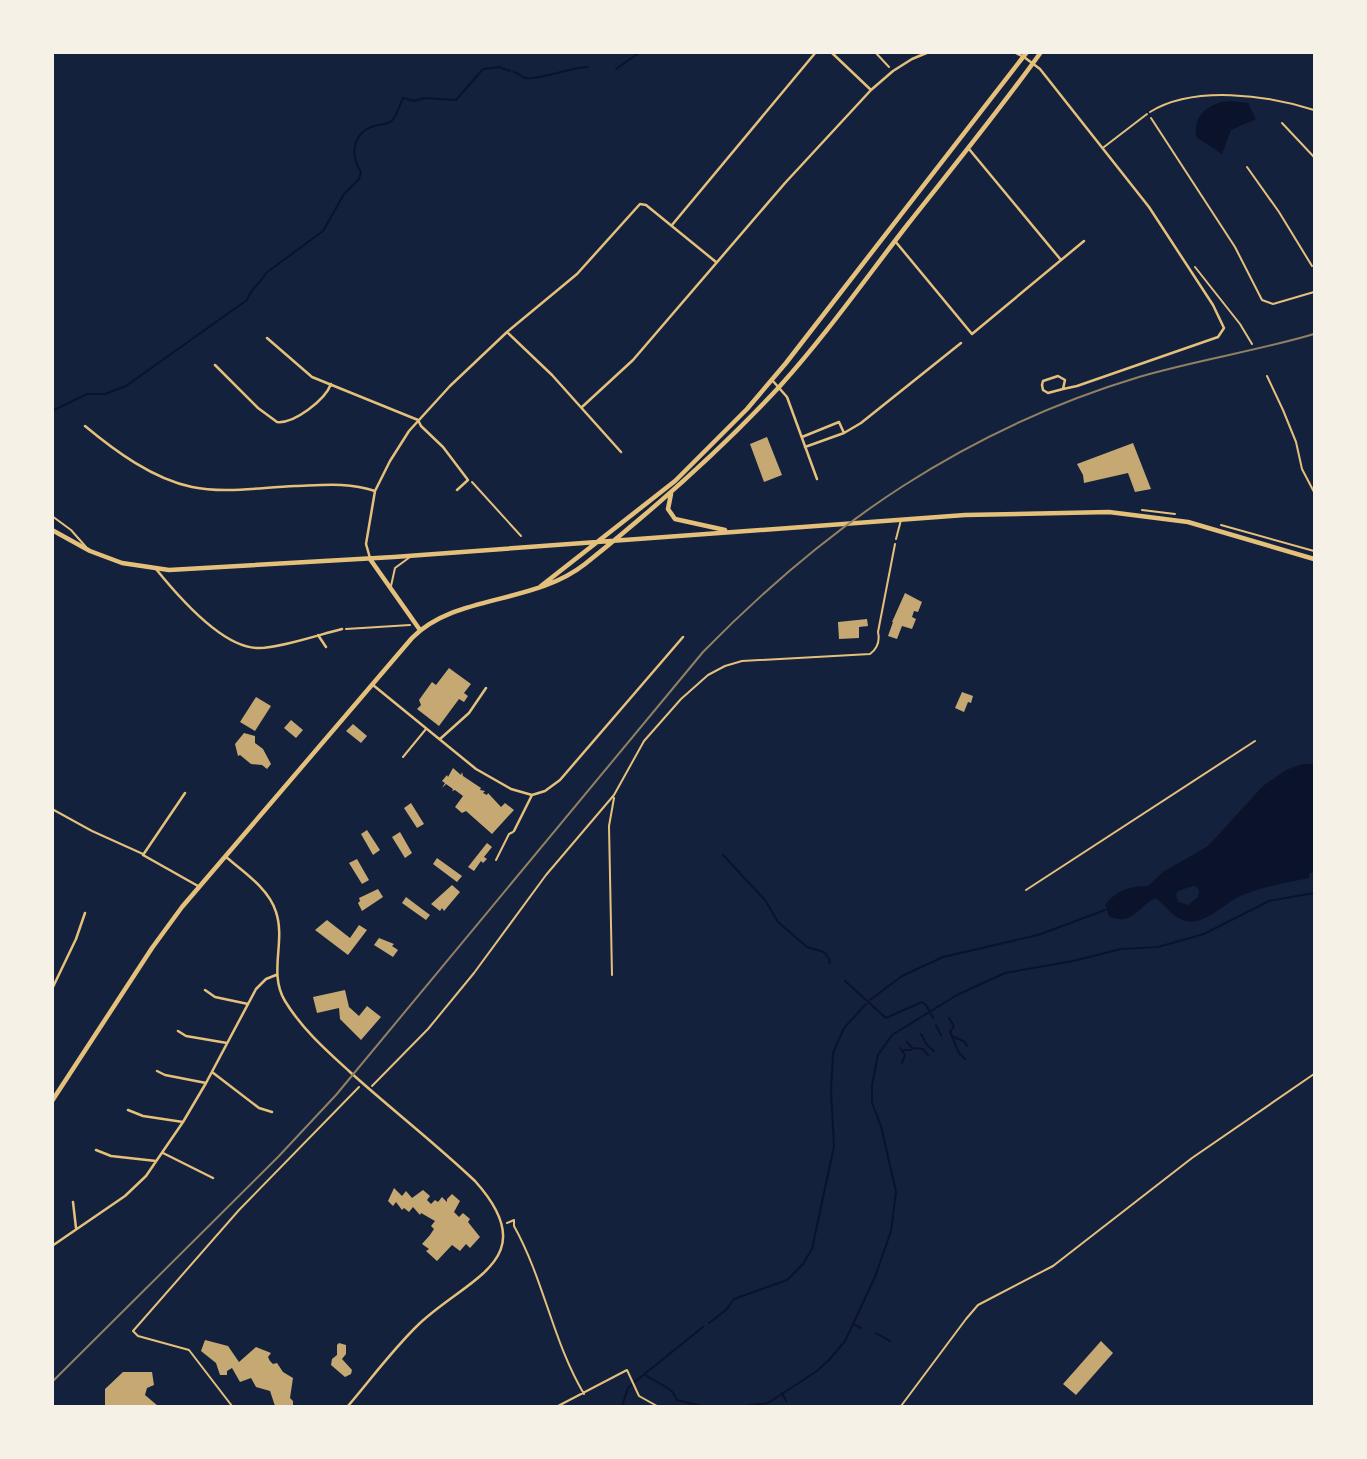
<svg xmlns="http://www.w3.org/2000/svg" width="1367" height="1459" viewBox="0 0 1367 1459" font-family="'DejaVu Sans',sans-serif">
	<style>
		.water { fill: #0b132b; fill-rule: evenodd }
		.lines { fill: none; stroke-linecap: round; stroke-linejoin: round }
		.stream { stroke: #0b132b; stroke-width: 2 }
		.building { fill: #c6a872 }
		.path { stroke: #e5c07b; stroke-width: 2 }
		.service { stroke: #e5c07b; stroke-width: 2 }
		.minor { stroke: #e5c07b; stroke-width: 2.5 }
		.secondary { stroke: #e5c07b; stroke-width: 4.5 }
		.rail { stroke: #918062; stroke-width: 2 }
	</style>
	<rect width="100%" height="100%" fill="#14213d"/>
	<path class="water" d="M 1230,101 L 1248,103 L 1256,119 L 1231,130 L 1222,154 L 1196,137 C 1193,114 1209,103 1230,101 Z
		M 1302,764 L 1314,764 L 1314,872 L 1309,874 L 1309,878 C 1286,883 1261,887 1240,896 C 1223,904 1206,925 1186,921 C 1173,918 1166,906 1156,898 C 1140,904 1132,928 1109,916 L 1105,905 C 1115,891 1131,885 1148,886 L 1163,872 L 1208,846 L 1263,786 L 1286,770 ZM 1193,886 L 1197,887 L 1199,891 L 1198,897 L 1188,905 L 1178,902 L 1176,895 L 1178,891 Z"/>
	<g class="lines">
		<path class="stream" d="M 616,69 L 640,52
			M 514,72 C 518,73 521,76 525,78 C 536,81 572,67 588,67
			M 52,411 L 87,394 L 105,394 L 126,386 L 247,300 C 251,288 260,284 266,273 L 323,231 L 344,194 L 359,179 L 361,172 C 350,155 352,133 374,126 C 379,124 386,125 390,122 C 397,118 399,105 403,98 L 414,101 L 424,98 L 456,100 L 483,69 L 499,67 L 510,71
			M 723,855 L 765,900 L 778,922 L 807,947 L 824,952 L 830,960 L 829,963
			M 845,981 L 886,1018 L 922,1002 L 926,1005 L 933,1018
			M 870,1000 L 902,976 L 943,957 L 1038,935 L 1105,910
			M 949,1018 L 954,1026 L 950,1032 L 959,1053 L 965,1059
			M 936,1025 L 941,1035
			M 921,1034 L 927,1045 L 934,1051
			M 952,1036 L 965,1042 L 967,1046
			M 907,1042 L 912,1048 L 923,1049 L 928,1055
			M 900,1048 L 905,1055 L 902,1063
			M 902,1050 L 911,1050
			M 709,1323 L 726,1310 L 734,1299 L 787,1280 L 803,1264 L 812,1249 L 834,1146 L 831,1092 L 833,1053 L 844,1028 L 866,1004
			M 853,1324 L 861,1328
			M 876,1333 L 890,1341
			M 645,1375 C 656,1383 672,1386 677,1400 L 701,1406
			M 782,1393 L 786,1401
			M 622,1406 L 628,1388 L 637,1380 L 703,1327
			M 746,1406 L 768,1403 L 817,1371 L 830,1359 L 845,1341 L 875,1277 L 891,1231 L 896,1192 L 881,1126 L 872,1103 L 872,1085 L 878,1055 L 892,1035 L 957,995 L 1005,973 L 1073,961 L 1121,949 L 1158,947 L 1204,934 L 1269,901 L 1314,893"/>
	</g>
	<path class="building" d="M 767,437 L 782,475 L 764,482 L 750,444 Z
		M 1133,443 L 1151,489 L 1135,492 L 1128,473 L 1084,483 L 1083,475 L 1077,464 Z
		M 905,593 L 922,602 L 918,612 L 914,611 L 912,617 L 916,619 L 912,629 L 902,626 L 897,639 L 888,636 L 893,622 L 892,622 Z
		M 867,619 L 868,626 L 859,627 L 859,638 L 839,639 L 838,622 Z
		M 449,668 L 471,684 L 464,693 L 468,696 L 464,702 L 459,699 L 439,726 L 417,709 L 421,705 L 419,700 L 432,682 L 436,685 Z
		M 962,692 L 973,696 L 971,703 L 968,702 L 964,712 L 955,708 Z
		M 256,697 L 271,706 L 255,731 L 240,722 Z
		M 291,720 L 303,730 L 296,738 L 284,728 Z
		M 353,724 L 367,736 L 361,743 L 346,731 Z
		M 244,733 L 255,736 L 255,743 L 263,749 L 271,764 L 267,769 L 262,765 L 251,764 L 240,755 L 238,756 L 235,744 Z
		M 453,768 L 461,775 L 462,772 L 463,776 L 481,788 L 480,790 L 485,791 L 483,793 L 487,795 L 488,793 L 501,807 L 505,803 L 514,810 L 492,834 L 466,811 L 462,813 L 455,807 L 463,796 L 455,790 L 452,791 L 453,789 L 446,784 L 442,788 L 445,783 L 442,781 L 447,775 L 448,777 Z
		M 411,803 L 424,824 L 417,828 L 404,808 Z
		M 367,830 L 380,850 L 373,855 L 361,834 Z
		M 400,832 L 412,853 L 405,858 L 392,837 Z
		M 487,843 L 492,847 L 484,857 L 487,859 L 483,863 L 481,861 L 474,871 L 468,867 Z
		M 437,858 L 462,876 L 457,882 L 433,864 Z
		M 357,859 L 369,880 L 362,884 L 349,863 Z
		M 452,885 L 460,892 L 444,911 L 442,908 L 440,911 L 431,904 Z
		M 378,889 L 383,897 L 362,911 L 358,903 L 360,901 L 359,898 Z
		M 406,897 L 430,915 L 426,920 L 402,903 Z
		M 327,920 L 350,938 L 359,925 L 367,930 L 348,955 L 315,930 Z
		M 379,938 L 394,944 L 392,946 L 398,950 L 393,957 L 374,945 Z
		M 345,990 L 349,1007 L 359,1016 L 367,1006 L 381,1017 L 361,1040 L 340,1019 L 339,1008 L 317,1013 L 313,997 Z
		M 394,1188 L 402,1196 L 406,1191 L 412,1198 L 423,1190 L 430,1196 L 427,1200 L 431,1204 L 435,1200 L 438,1202 L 442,1197 L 447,1202 L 447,1199 L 452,1194 L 460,1201 L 454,1212 L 459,1217 L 463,1213 L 470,1219 L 468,1222 L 480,1237 L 470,1248 L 466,1244 L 460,1251 L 452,1245 L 437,1261 L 426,1251 L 429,1249 L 422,1244 L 430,1235 L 434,1229 L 431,1226 L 435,1221 L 421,1213 L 420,1215 L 413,1207 L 409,1212 L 404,1208 L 402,1210 L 396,1202 L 393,1206 L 388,1201 Z
		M 205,1340 L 228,1346 L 239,1362 L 256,1347 L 271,1353 L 268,1357 L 270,1361 L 273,1364 L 277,1363 L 283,1372 L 293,1378 L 290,1398 L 293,1401 L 293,1406 L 275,1406 L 270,1391 L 256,1387 L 251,1378 L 240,1382 L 232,1368 L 227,1371 L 227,1375 L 220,1375 L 216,1363 L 201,1351 Z
		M 1101,1341 L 1113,1353 L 1076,1395 L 1063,1384 Z
		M 339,1343 L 346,1345 L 346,1354 L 342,1359 L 352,1370 L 351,1374 L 345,1377 L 331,1365 L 332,1359 L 337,1355 L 337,1345 Z
		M 123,1372 L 152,1372 L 154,1385 L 147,1388 L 145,1395 L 158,1406 L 105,1406 L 105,1389 Z"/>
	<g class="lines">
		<path class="path" d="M 875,52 L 889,67
			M 1150,112 C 1194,85 1267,95 1314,110
			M 1151,118 L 1235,247 L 1262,300 L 1273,304 L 1314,292
			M 1282,123 L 1314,157
			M 1247,167 L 1279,212 L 1312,266
			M 1195,267 L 1240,324 L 1252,344
			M 1267,376 L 1283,410 L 1296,442 L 1302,469 L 1314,492
			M 472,482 L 521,536
			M 1142,510 L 1175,514
			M 1221,525 L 1314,551
			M 346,629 L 410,625
			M 1026,890 L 1255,741
			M 612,975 L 609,826 L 614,798
			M 372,1086 L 428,1029 L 474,973 L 546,875 L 614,795 L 644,741 L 681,699 L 708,675 L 725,666 L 742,661 L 870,654 C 878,648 880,641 878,632 L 895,544
			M 507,1223 L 514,1220 L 514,1226 C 544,1280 553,1342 584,1394
			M 232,1406 L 189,1350 L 138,1336 L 133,1331 L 239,1210 L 359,1087
			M 558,1406 L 627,1370 L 639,1396 L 657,1406
			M 901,1406 L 966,1319 L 978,1305 L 1053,1266 L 1192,1158 L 1314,1074"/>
		<path class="service" d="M 1104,147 L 1147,114
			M 52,516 L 71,530 L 86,547
			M 896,539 L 901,520
			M 391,586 L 395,568 L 410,557
			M 403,757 L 426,729
			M 52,809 L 92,831 L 143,854
			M 496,860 L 509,834 L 513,832"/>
		<path class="minor" d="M 831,52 L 871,90
			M 1014,52 L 1024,57 L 1040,69 L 1149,207 L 1213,305 L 1224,328 L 1218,337 L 1077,386 L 1063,389 L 1065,380 L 1058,376 L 1043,381 L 1042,385 L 1043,390 L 1048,393 L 1063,389
			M 969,149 L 1061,260
			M 672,225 L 816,52
			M 895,241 L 972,334 L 1084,241
			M 507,332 L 552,375 L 621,452
			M 267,338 L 312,377 L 418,420 L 421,426 L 443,447 L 468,480 L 457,490
			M 215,365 L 258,408 L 277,422 C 294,424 325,400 331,384
			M 772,380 L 787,397 L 817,479
			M 582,407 L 633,360 L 785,183 L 871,90 L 893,71 L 912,59 L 929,52
			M 85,426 C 115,451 153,479 192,487 C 225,494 262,487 295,486 C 323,485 348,482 375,491
			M 802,437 L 839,422 L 844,433
			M 805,447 L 844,433 L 861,423 L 961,343
			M 370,558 L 366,544 L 375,491 L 390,461 L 409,431 L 450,386 L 507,332 L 577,274 L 640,204 L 646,205 L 716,262
			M 156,569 C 177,595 222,647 257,648 C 277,649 321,634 342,629
			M 318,635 L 326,647
			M 373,685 L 476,769 L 511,789 L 532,795 L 545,791 L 560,780 L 683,637
			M 440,739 L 469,713 L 486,688
			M 185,793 L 143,855 L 198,886
			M 514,831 L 532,795
			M 226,857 C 244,872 269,889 276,912 C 286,942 268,973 285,1001 C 302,1029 326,1050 350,1072 C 391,1109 435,1143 475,1181 C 545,1259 469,1277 419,1324 C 393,1349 371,1379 348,1406
			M 52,989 L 76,939 L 85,913
			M 205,990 L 215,997 L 248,1004
			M 178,1031 L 186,1036 L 227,1043
			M 157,1071 L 165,1075 L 206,1083
			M 212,1072 L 259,1108 L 272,1112
			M 128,1110 L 143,1116 L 183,1122
			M 96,1150 L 111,1156 L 156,1161
			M 163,1153 L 213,1178
			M 73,1202 L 76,1228
			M 52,1246 L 125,1196 L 146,1176 L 183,1122 L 206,1083 L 256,989 L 266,979 L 276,975"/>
		<path class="secondary" d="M 671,494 L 668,509 L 675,519 L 725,530
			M 52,530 L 90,551 L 122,563 L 169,570 L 394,557 L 965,515 L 1109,512 L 1188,522 L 1314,559
			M 370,559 L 420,630
			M 541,586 L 675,481 L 747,409 L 786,363 L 1027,52
			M 52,1101 L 152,948 L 182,907 L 412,638 C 455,594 533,605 585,564 C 654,509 720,451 780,386 C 826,335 866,278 908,224 C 953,167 999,111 1041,52"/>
		<path class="rail" d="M 52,1382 L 278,1157 L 336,1095 L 703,652 C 828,524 966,429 1139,377 C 1197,360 1257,351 1314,334"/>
	</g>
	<rect width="1367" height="1459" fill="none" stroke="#f6f1e7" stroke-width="108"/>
</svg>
